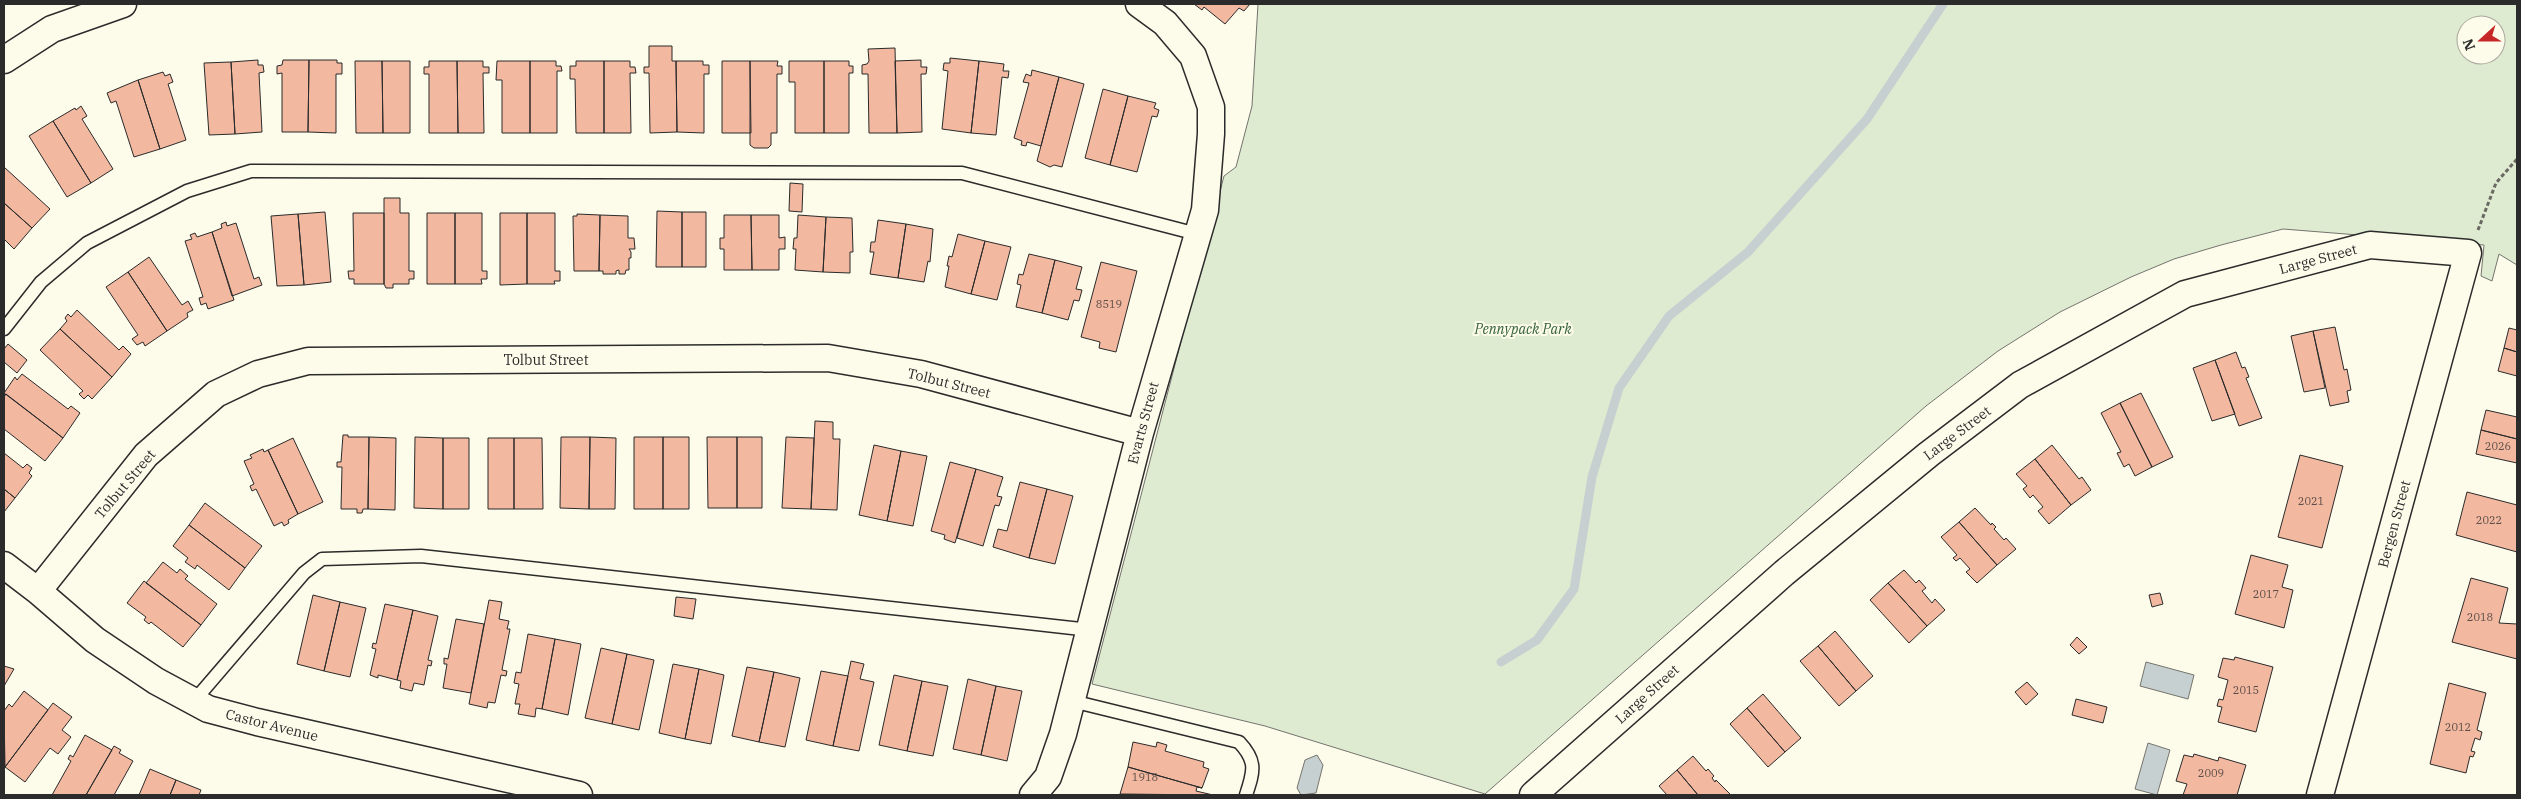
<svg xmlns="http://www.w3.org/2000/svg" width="2521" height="799" viewBox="0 0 2521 799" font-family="'IBM Plex Serif',serif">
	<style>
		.green { fill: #deebd1; stroke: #74746e; fill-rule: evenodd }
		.water { fill: #c7d0d0; stroke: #74746e }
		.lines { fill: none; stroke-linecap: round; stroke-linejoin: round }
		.stream { stroke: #c7d0d0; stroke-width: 9 }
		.building { fill: #f2b8a0; stroke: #2b2b2b }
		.lane-casing { stroke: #2b2b2b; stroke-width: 15 }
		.street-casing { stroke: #2b2b2b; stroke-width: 29 }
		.path { stroke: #6a6964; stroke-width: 3; stroke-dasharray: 4 2.5; stroke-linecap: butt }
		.lane { stroke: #fdfbea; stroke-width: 12 }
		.street { stroke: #fdfbea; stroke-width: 26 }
		.labels { text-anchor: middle; stroke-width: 4; stroke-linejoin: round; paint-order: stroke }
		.number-label { font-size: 11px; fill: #5d4e48 }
		.street-label { font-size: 14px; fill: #2b2b2b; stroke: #fdfbea }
		.park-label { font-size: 14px; font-style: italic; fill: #34623c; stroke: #fdfbea }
	</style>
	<rect width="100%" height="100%" fill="#fdfbea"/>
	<path class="green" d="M 1258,4 L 2517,4 L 2517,265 L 2499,254 L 2492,281 L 2481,276 L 2484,245 L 2283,229 L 2221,245 L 2174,259 L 2131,277 L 2060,312 L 1998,351 L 1926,406 L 1485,794 L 1265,726 L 1092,684 L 1224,176 L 1236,167 L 1252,106 ZM 2466,25 L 2496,25 L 2496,55 L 2466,55 Z"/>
	<path class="water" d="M 2146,662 L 2194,675 L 2188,699 L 2140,686 Z
		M 2148,743 L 2170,750 L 2157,795 L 2135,789 Z
		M 1317,755 L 1323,765 L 1316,793 L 1301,795 L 1297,788 L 1305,760 Z"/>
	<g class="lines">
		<path class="stream" d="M 1501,662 L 1537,640 L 1574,589 L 1592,477 L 1619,388 L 1669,316 L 1748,252 L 1867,119 L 1943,4"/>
	</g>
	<path class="building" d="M 1194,4 L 1250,4 L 1244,11 L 1239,8 L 1225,24 L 1204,7 L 1202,10 Z
		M 649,46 L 672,46 L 672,61 L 676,61 L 677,132 L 650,133 L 649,73 L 644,73 L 644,67 L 649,67 Z
		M 895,48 L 897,133 L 869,133 L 868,74 L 862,74 L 862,65 L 867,64 L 869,61 L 868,49 Z
		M 950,58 L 979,61 L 971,133 L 942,129 L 948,71 L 943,70 L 944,63 L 950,63 Z
		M 258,60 L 258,65 L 263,65 L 264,72 L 259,73 L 262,132 L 235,134 L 231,62 Z
		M 283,60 L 309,60 L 308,132 L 282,132 L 282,73 L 277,74 L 277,66 L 282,65 Z
		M 309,60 L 337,60 L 337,63 L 342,63 L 342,74 L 336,74 L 336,133 L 308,132 Z
		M 921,60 L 921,67 L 927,67 L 926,74 L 921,74 L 922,132 L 897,133 L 895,61 Z
		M 355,61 L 382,61 L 383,133 L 356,133 Z
		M 382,61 L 410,61 L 410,133 L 383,133 Z
		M 429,61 L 457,61 L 458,133 L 429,133 L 429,74 L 424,74 L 424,67 L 429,67 Z
		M 457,61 L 483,61 L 483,67 L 489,67 L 489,73 L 483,73 L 484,133 L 458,133 Z
		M 497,61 L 530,61 L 530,133 L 502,133 L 502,80 L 496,80 Z
		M 530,61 L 556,61 L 556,66 L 561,66 L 562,71 L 557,71 L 557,133 L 530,133 Z
		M 576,61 L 604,61 L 604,133 L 576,133 L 575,79 L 570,79 L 570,66 L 576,66 Z
		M 604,61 L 630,61 L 630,67 L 635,67 L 636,73 L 630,73 L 631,133 L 604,133 Z
		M 676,61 L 703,61 L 703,65 L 709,65 L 709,74 L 704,74 L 704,133 L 677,132 Z
		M 722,61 L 750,61 L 751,133 L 722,133 Z
		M 750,61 L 778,61 L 777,66 L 782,66 L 782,74 L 777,74 L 777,133 L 771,133 L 771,145 L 768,148 L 754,148 L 750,145 Z
		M 789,61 L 824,61 L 824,133 L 795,133 L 795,82 L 789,82 Z
		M 824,61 L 849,61 L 849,66 L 853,66 L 853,73 L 849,73 L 849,133 L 824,133 Z
		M 979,61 L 1004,64 L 1003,71 L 1009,71 L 1008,78 L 1002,77 L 996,135 L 971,133 Z
		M 231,62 L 235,134 L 209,135 L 204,63 Z
		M 1032,70 L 1059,77 L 1041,146 L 1027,142 L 1026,146 L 1021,145 L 1022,141 L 1014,138 L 1029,83 L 1023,82 L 1026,74 L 1031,76 Z
		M 163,72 L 165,76 L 170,74 L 173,82 L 168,84 L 186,140 L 160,149 L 138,80 Z
		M 1059,77 L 1084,84 L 1062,167 L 1054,165 L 1050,167 L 1037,161 Z
		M 138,80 L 160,149 L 134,157 L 116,101 L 111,103 L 107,93 Z
		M 1103,89 L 1128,96 L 1110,165 L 1085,158 Z
		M 1128,96 L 1156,103 L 1154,108 L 1159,110 L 1157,117 L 1152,116 L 1137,172 L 1110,165 Z
		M 81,106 L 87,116 L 82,119 L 113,169 L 91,183 L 53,121 L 75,108 L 76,110 Z
		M 53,121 L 91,183 L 67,197 L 29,136 Z
		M 4,167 L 50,209 L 32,228 L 4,203 Z
		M 790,183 L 803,184 L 802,212 L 789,211 Z
		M 384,198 L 400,198 L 400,213 L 409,213 L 409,271 L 414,271 L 414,279 L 409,279 L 409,284 L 393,284 L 393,288 L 386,288 L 384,284 Z
		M 4,203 L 32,228 L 14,249 L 4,239 Z
		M 657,211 L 682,212 L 682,267 L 656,267 Z
		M 325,212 L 331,282 L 304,285 L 298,214 Z
		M 682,212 L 706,212 L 706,267 L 682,267 Z
		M 353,213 L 384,213 L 384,284 L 354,284 L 354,279 L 349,279 L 348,271 L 354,271 Z
		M 427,213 L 455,213 L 455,284 L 427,284 Z
		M 455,213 L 482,213 L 482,271 L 487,271 L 487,279 L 481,279 L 482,284 L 455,284 Z
		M 500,213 L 527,213 L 527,284 L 500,285 Z
		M 527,213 L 555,213 L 555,271 L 560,271 L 560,281 L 554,281 L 555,284 L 527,284 Z
		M 298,214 L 304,285 L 277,286 L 271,216 Z
		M 577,214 L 600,215 L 599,271 L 574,271 L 573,216 L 577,216 Z
		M 600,215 L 628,216 L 628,238 L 634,238 L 635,249 L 629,249 L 631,252 L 631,258 L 629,258 L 629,270 L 626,270 L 625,274 L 619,274 L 619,270 L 616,271 L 616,274 L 603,274 L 603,271 L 599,271 Z
		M 724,215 L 751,215 L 752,270 L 724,270 L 724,249 L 720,249 L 720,238 L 724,238 Z
		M 751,215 L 779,215 L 779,238 L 785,237 L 785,249 L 779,249 L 779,270 L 752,270 Z
		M 798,215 L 826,217 L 823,272 L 795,270 L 796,249 L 793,249 L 794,238 L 797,238 Z
		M 826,217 L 852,218 L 853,252 L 850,252 L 850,273 L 823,272 Z
		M 878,220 L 906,224 L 898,278 L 870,274 L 874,252 L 870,252 L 871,242 L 875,242 Z
		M 226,222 L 227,226 L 236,223 L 254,279 L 259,277 L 262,285 L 232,296 L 212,232 L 222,228 L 221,224 Z
		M 906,224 L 933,229 L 930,262 L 928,261 L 924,282 L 898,278 Z
		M 212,232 L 234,300 L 208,309 L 206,303 L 201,305 L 199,298 L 203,297 L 185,241 L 192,239 L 190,235 L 195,233 L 197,237 Z
		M 958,234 L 985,241 L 971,294 L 945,287 L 949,266 L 947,266 L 949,256 L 952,257 Z
		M 985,241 L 1011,247 L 997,300 L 971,294 Z
		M 1029,254 L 1055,260 L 1042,313 L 1016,307 L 1021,285 L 1017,284 L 1019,274 L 1023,275 Z
		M 149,257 L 182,305 L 188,301 L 193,310 L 187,313 L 188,317 L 167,331 L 128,272 Z
		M 1055,260 L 1082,267 L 1076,289 L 1082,290 L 1079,301 L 1074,300 L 1068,320 L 1042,313 Z
		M 1101,262 L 1137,271 L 1116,352 L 1099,348 L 1100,342 L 1081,337 Z
		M 128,272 L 167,331 L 145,346 L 143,342 L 137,345 L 132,339 L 138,335 L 106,287 Z
		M 77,310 L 119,350 L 123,346 L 131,354 L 112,377 L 60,329 L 67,321 L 65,318 L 68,314 L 71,317 Z
		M 2335,327 L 2344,370 L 2347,369 L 2351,390 L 2347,391 L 2349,402 L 2330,406 L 2313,331 Z
		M 2509,328 L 2517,330 L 2517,352 L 2504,348 Z
		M 60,329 L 112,377 L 92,399 L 88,395 L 84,399 L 79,394 L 83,391 L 40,350 Z
		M 2313,331 L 2325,388 L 2304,392 L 2291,336 Z
		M 8,344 L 27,360 L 17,373 L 4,362 L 4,349 Z
		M 2504,348 L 2517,352 L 2517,376 L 2498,371 Z
		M 2236,352 L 2242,368 L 2245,367 L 2249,377 L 2246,378 L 2262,418 L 2239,426 L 2215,360 Z
		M 2215,360 L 2235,414 L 2212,421 L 2193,368 Z
		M 22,374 L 68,409 L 71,406 L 80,413 L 63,438 L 4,393 L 15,377 L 17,380 Z
		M 2141,393 L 2173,457 L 2152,467 L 2120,403 Z
		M 6,394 L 63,438 L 45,461 L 4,429 L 4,397 Z
		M 2120,403 L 2152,467 L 2135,476 L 2129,464 L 2124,467 L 2117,453 L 2121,452 L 2101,413 Z
		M 2486,410 L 2517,417 L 2517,439 L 2481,430 Z
		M 815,421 L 833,422 L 833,439 L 840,439 L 837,510 L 811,509 Z
		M 2481,430 L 2517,439 L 2517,463 L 2476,454 Z
		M 343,435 L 348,435 L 348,437 L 369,437 L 368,509 L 363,509 L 362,513 L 357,513 L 357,509 L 341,509 L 342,467 L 337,467 L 337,462 L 341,462 Z
		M 369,437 L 396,438 L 395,510 L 368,509 Z
		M 415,437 L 443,438 L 443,509 L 414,508 Z
		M 561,437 L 590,437 L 589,509 L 560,508 Z
		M 590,437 L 616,438 L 615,509 L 589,509 Z
		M 634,437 L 663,437 L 663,509 L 634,509 Z
		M 663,437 L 689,437 L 689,509 L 663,509 Z
		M 707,437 L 737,437 L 737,508 L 708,508 Z
		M 737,437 L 762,437 L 762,508 L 737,508 Z
		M 786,437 L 814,438 L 811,509 L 782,508 Z
		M 293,438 L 323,502 L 298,514 L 268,450 Z
		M 443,438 L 469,438 L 469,509 L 443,509 Z
		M 488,438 L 514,438 L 514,509 L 488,509 Z
		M 514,438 L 542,438 L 543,509 L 514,509 Z
		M 874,445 L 901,451 L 887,521 L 859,515 Z
		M 2052,445 L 2079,479 L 2082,477 L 2091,490 L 2071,505 L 2035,459 Z
		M 263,449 L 264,452 L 268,450 L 298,514 L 288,520 L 289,523 L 284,526 L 282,522 L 274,526 L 256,489 L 252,491 L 250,486 L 254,484 L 244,461 L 252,458 L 250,455 Z
		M 901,451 L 927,456 L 913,526 L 887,521 Z
		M 4,453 L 23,468 L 27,464 L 32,468 L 29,473 L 32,476 L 15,498 L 4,489 Z
		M 2300,455 L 2343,466 L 2322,548 L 2278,537 Z
		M 2035,459 L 2071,505 L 2049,524 L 2038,511 L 2043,507 L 2033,495 L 2030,498 L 2023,489 L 2027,486 L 2016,474 Z
		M 950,462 L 976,469 L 955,543 L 944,539 L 945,535 L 931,531 Z
		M 976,469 L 1003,477 L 997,496 L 1002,497 L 999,506 L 995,505 L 983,546 L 957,538 Z
		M 1020,482 L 1047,489 L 1029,558 L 993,547 L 998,529 L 1007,531 Z
		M 4,489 L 15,498 L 4,512 Z
		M 1047,489 L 1073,496 L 1055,564 L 1029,558 Z
		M 2467,492 L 2517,505 L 2517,552 L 2456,535 Z
		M 205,503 L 262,546 L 245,568 L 189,525 Z
		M 1975,508 L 1991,525 L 1992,523 L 1996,527 L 1994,529 L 2004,540 L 2006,538 L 2016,549 L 1997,565 L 1959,522 Z
		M 1959,522 L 1997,565 L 1977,583 L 1966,572 L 1970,569 L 1960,558 L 1956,561 L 1953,558 L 1957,555 L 1941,537 Z
		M 189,525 L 245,568 L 229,590 L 197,565 L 195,569 L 185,562 L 188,558 L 173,546 Z
		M 2251,555 L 2288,565 L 2282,587 L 2293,590 L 2284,628 L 2235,614 Z
		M 163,562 L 177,573 L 180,569 L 188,576 L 185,579 L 217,604 L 201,625 L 146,583 Z
		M 1904,570 L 1916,583 L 1919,580 L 1926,588 L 1922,591 L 1932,603 L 1935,599 L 1945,610 L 1927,626 L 1888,583 Z
		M 2471,578 L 2508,588 L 2499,623 L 2517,624 L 2517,659 L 2452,642 Z
		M 144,581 L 201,625 L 183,647 L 151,622 L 149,624 L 144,620 L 146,617 L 127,603 Z
		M 1888,583 L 1927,626 L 1909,643 L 1870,600 Z
		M 2160,593 L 2163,604 L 2152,607 L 2149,595 Z
		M 313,595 L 340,602 L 324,671 L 297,664 Z
		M 676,597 L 696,599 L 693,619 L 674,616 Z
		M 489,600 L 502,602 L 499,619 L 509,621 L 507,629 L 510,629 L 502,670 L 507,671 L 506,676 L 501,675 L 495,703 L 488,702 L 487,708 L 469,704 Z
		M 340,602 L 366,608 L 350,677 L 324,671 Z
		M 385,604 L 413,610 L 397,680 L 378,675 L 378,678 L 370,675 L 376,649 L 372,648 L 373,643 L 376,644 Z
		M 413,610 L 438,616 L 428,660 L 432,661 L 431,666 L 428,665 L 424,685 L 414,683 L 412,691 L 400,688 L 401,681 L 397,680 Z
		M 456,619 L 484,624 L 471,693 L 443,688 L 447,664 L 444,664 L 444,658 L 448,659 Z
		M 1835,631 L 1873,676 L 1856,691 L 1818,646 Z
		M 528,634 L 555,639 L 542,709 L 536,708 L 535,717 L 518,714 L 520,704 L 515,704 L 519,684 L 514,683 L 516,672 L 521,673 Z
		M 2077,637 L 2087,647 L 2079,654 L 2070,645 Z
		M 555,639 L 581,644 L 568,715 L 542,709 Z
		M 1818,646 L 1856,691 L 1839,706 L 1800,661 Z
		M 601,648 L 627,654 L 612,724 L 585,718 Z
		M 627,654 L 654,660 L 639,730 L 612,724 Z
		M 2235,657 L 2273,667 L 2256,732 L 2218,722 L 2222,707 L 2217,706 L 2219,699 L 2223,700 L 2228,680 L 2218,677 L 2223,658 L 2234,660 Z
		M 851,661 L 864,664 L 860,679 L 874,682 L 859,751 L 833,746 Z
		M 673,664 L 699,669 L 685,739 L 659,733 Z
		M 4,666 L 14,669 L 4,686 Z
		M 747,667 L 774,672 L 759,742 L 732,736 Z
		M 699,669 L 724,675 L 711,744 L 685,739 Z
		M 821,671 L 848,676 L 833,746 L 806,740 Z
		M 774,672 L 800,678 L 785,747 L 759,742 Z
		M 894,675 L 922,681 L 907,751 L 879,745 Z
		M 968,679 L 996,686 L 981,755 L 953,749 Z
		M 922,681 L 948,686 L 933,756 L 907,751 Z
		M 2027,682 L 2038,694 L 2026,705 L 2015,692 Z
		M 2449,683 L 2486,693 L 2477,730 L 2482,732 L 2480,740 L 2475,738 L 2471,751 L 2475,752 L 2473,757 L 2470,756 L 2466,773 L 2430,764 Z
		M 996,686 L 1022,691 L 1007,761 L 981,755 Z
		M 24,691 L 48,710 L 5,767 L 4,711 L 9,704 L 12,707 Z
		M 1763,694 L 1801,738 L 1785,752 L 1747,708 Z
		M 2076,699 L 2107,707 L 2103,723 L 2072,715 Z
		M 53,703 L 72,717 L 62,730 L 71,737 L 58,754 L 50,748 L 25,782 L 5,767 Z
		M 1747,708 L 1785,752 L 1768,767 L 1730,724 Z
		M 85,735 L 112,750 L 86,795 L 52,795 L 71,761 L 68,759 L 70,755 L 73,757 Z
		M 1133,742 L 1156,747 L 1157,742 L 1167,745 L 1165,751 L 1204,762 L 1203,767 L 1209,769 L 1202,788 L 1128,767 Z
		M 114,746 L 121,750 L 119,753 L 133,761 L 114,795 L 86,795 Z
		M 2194,754 L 2218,761 L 2219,757 L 2246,765 L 2237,795 L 2183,795 L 2187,784 L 2176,781 L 2184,755 L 2193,757 Z
		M 1693,756 L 1706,771 L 1708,769 L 1714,776 L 1712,778 L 1715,782 L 1716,780 L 1731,795 L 1698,795 L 1677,770 Z
		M 1128,767 L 1202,788 L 1197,787 L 1196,791 L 1213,795 L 1120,794 Z
		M 150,769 L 176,780 L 170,795 L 139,795 Z
		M 1677,770 L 1698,795 L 1667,795 L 1659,786 Z
		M 176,780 L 201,790 L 199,795 L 170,795 Z"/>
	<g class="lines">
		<defs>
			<path id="lane" d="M 4,329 L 41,282 L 87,243 L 187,191 L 251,171 L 962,173 L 1197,234
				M 194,701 L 304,573 L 322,559 L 421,556 L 1090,630
				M 1072,701 L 1239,742 C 1257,761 1254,771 1246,795"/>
			<path id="street" d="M 4,60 L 52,29 L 123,4
				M 4,565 L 38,591 L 95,640 L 156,681 L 208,709 L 257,722 L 579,795
				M 38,591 L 146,455 L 216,394 L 258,374 L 308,361 L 828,358 L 921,374 L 1140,433
				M 1033,795 L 1048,777 L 1063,734 L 1140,433 L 1205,210 L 1211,134 L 1211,107 L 1193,56 L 1165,23 L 1139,4
				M 1533,795 L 1784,573 L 1929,454 L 2020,385 L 2185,294 L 2370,245 L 2468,253 L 2320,795"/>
		</defs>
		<use href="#lane" class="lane-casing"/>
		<use href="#street" class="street-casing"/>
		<path class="path" d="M 2478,230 L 2496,183 L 2517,159"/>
		<use href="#lane" class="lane"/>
		<use href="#street" class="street"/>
	</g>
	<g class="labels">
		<g class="number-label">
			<text x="1109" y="308">8519</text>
			<text x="2498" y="450">2026</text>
			<text x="2311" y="505">2021</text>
			<text x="2489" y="524">2022</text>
			<text x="2266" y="598">2017</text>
			<text x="2480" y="621">2018</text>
			<text x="2246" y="694">2015</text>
			<text x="2458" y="731">2012</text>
			<text x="2211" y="777">2009</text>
			<text x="1145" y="781">1918</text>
		</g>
		<g class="street-label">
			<text transform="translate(2318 259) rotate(-15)" y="5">Large Street</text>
			<text x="546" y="365">Tolbut Street</text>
			<text transform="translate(949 383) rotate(14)" y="5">Tolbut Street</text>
			<text transform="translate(1143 423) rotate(-75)" y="5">Evarts Street</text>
			<text transform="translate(1957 433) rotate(-37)" y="5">Large Street</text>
			<text transform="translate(125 484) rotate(-50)" y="5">Tolbut Street</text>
			<text transform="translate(2394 524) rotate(-75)" y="5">Bergen Street</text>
			<text transform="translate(1647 694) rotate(-42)" y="5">Large Street</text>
			<text transform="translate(272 725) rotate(14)" y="5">Castor Avenue</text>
		</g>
		<g class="park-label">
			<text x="1523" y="334">Pennypack Park</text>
		</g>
	</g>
	<rect width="2521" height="799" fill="none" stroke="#2b2b2b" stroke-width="10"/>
	<g transform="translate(2481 40) rotate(249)"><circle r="24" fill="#fdfbea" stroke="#a9a89e"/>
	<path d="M0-4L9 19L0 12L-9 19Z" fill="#c62828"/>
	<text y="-8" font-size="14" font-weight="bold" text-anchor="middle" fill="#2b2b2b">N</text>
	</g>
</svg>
